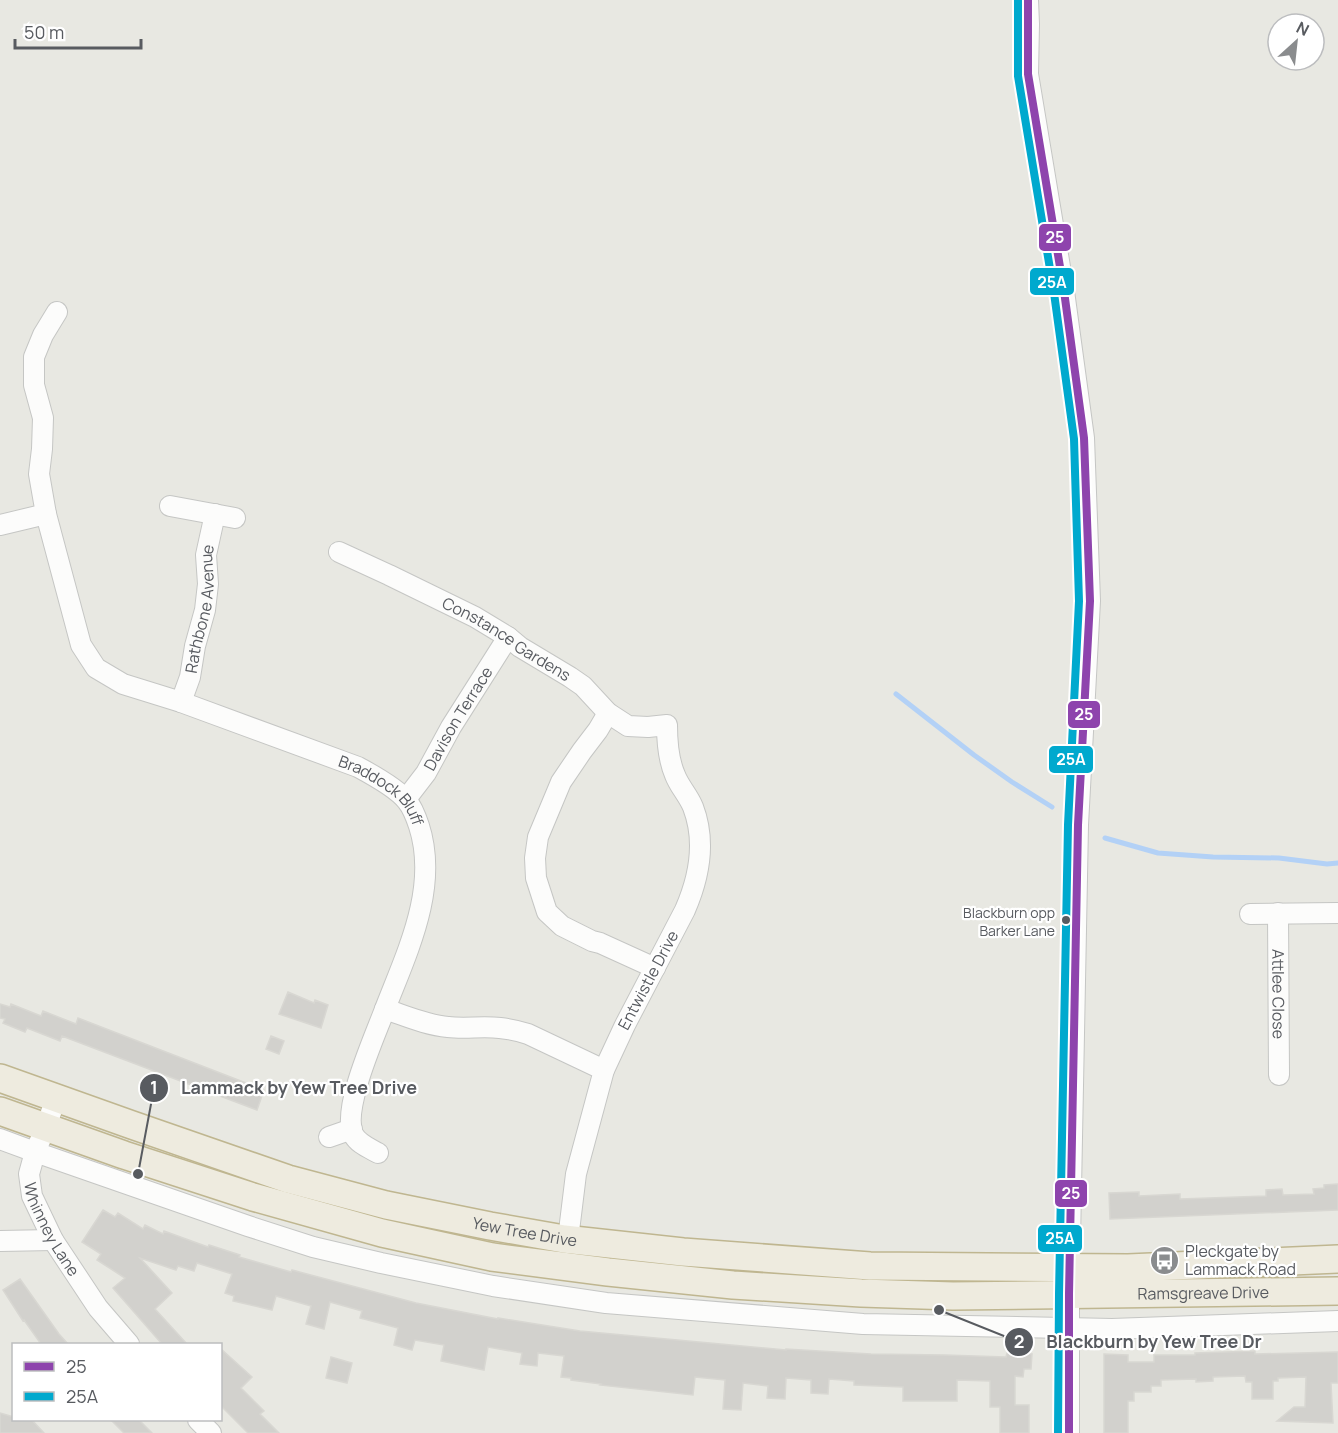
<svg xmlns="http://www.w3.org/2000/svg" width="1338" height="1433" viewBox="0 0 1338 1433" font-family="Manrope,sans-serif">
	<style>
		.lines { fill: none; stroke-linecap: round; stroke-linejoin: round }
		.stream { stroke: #b3d1f6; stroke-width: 5 }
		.building { fill: #d2d1cd; stroke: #d8d7d2; stroke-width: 1.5 }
		.minor-casing { stroke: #c5c6c4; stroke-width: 22 }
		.highway-casing { stroke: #bfb690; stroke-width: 30 }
		.minor { stroke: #fcfcfb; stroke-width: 20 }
		.highway { stroke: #eeebdf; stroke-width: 27 }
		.bus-1-casing { stroke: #fff; stroke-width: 12 }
		.bus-2-casing { stroke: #fff; stroke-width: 12 }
		.bus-1 { stroke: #8e44ad; stroke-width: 8 }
		.bus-2 { stroke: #00a9ce; stroke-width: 8 }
		.bus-dot { fill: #585b60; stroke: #fff; stroke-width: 2 }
		.labels { text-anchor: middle; stroke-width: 4.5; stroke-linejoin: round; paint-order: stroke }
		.bus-label { font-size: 14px; fill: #585b60; stroke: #fff; text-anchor: end }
		.street-label { font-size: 16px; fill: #585b60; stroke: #fff }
		.poi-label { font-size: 16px; fill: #585b60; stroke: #fff; text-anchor: start }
		.leader { fill: none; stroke: #585b60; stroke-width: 2 }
		.callout-dot { fill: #585b60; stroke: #fff; stroke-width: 2 }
		.mark-label { font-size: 18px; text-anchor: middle; font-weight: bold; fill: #fff }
		.callout-label { font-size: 18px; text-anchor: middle; font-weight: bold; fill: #585b60; stroke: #fff; stroke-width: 4.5; stroke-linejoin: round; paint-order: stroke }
		.line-badge { stroke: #fff; stroke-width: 2 }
		.badge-label { font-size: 16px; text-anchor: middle; font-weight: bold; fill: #fff }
	</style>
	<rect width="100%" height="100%" fill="#e8e8e2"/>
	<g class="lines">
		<path class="stream" d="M 896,694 L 974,755 L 1012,782 L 1052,807
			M 1105,838 L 1158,853 L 1213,857 L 1279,858 L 1327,864 L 1338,863"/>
	</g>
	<path class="building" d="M 288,992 L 314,1003 L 315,1000 L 328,1005 L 321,1028 L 279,1014 Z
		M 0,1004 L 10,1007 L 11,1004 L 41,1016 L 43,1011 L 76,1024 L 78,1018 L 264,1090 L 257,1110 L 62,1036 L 60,1041 L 27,1028 L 25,1032 L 3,1023 L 5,1019 L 0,1018 Z
		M 271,1036 L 284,1041 L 279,1054 L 266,1049 Z
		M 1338,1184 L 1338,1210 L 1110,1219 L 1109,1193 L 1139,1192 L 1139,1196 L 1180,1194 L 1180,1199 L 1266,1196 L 1266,1190 L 1282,1189 L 1283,1195 L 1314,1194 L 1313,1189 L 1324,1188 L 1324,1185 Z
		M 103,1210 L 115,1217 L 118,1213 L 143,1229 L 145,1225 L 163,1234 L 164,1231 L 208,1247 L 209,1245 L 240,1255 L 239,1257 L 291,1272 L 292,1270 L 416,1303 L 498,1319 L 498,1318 L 580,1331 L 786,1350 L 786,1349 L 871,1354 L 945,1355 L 1006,1357 L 1007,1353 L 1032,1354 L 1031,1369 L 1024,1369 L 1023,1377 L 1015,1376 L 1015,1405 L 1029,1405 L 1029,1433 L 1000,1433 L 1000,1407 L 990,1407 L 990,1381 L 957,1380 L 957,1401 L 903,1401 L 903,1387 L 854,1385 L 854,1381 L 829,1379 L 828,1394 L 811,1393 L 811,1380 L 786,1378 L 785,1399 L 767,1398 L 768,1386 L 743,1383 L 741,1410 L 723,1409 L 725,1380 L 695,1377 L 693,1395 L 600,1385 L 601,1384 L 571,1380 L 571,1378 L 561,1377 L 564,1356 L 538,1353 L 537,1366 L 520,1364 L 522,1353 L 488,1347 L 484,1370 L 441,1361 L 444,1345 L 415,1340 L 412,1350 L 394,1345 L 398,1328 L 360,1318 L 362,1311 L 330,1302 L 324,1329 L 306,1324 L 311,1306 L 276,1296 L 272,1310 L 233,1301 L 234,1296 L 225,1293 L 232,1274 L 197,1263 L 194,1271 L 178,1266 L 176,1270 L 140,1258 L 172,1293 L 155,1309 L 187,1344 L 162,1344 L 113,1288 L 125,1278 L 97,1260 L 101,1254 L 82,1242 Z
		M 20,1279 L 59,1334 L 68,1344 L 41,1344 L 24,1320 L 23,1321 L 3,1290 Z
		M 220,1348 L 252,1377 L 241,1388 L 264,1411 L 260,1414 L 279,1433 L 248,1433 L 220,1405 Z
		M 1255,1351 L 1255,1354 L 1338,1352 L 1338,1383 L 1331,1383 L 1333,1423 L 1277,1421 L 1294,1407 L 1305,1407 L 1306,1377 L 1278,1378 L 1278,1381 L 1273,1381 L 1273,1399 L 1252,1399 L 1252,1382 L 1246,1382 L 1245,1376 L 1213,1377 L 1213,1381 L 1196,1382 L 1196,1379 L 1161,1380 L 1161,1386 L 1151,1386 L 1151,1392 L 1134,1392 L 1134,1401 L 1128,1401 L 1128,1433 L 1104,1433 L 1104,1354 L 1128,1355 L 1128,1362 L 1154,1362 L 1154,1355 L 1195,1355 L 1195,1353 Z
		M 331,1357 L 352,1363 L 347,1383 L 326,1378 Z
		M 0,1413 L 14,1417 L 14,1419 L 31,1419 L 44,1433 L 0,1433 Z
		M 110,1419 L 138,1419 L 152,1433 L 124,1433 Z"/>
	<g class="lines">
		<defs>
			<g id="minor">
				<path d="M 1028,0 L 1029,24 L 1028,74 L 1064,291 L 1084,438 L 1090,601 L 1078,825 L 1069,1294 L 1069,1433"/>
				<path d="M 170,506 L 235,518"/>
				<path id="s1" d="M 46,514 L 81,645 L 96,668 L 123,684 L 181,702 L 358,767 C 371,774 398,789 407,801 C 413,808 416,817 419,826 C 439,888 407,952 385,1009 C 406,1016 426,1025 448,1027 C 465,1029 483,1026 500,1028 C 510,1029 519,1031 528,1034 L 604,1070"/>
				<path d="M 0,525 L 46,514 L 39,474 L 42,449 L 43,418 L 34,385 L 34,357 L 43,335 L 57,312"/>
				<path id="s2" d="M 339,552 L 389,575 L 475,617 L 508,637 L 520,647 L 570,677 L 583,686 L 608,713 L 628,726 L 648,727 L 667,725 C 667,741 668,759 675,775 C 679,786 688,795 693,807 C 706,841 699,878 685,910 L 625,1025 L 604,1070 L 576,1174 L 568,1239"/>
				<path id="s3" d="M 181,702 L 190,677 L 195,646 L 205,610 L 208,584 L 206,555 L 215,514"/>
				<path d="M 608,713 L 598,730 L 582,751 L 561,782 L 538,837 L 535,858 L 536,878 L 547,912 L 562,926 L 592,941 L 600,943 L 655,968"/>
				<path id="s4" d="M 406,799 L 426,773 L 451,727 L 508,637"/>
				<path id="s5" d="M 1278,913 L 1279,1075"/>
				<path d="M 1250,914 L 1338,913"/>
				<path id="s6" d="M 56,1098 L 46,1127 L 35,1152 L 29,1174 L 32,1196 L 53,1240 L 98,1308 L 129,1344"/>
				<path d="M 329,1137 L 352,1129"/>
				<path d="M 0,1139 L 35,1152 L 248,1226 L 313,1247 L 381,1263 L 493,1286 L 606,1303 L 863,1324 L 1112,1329 L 1338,1321"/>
				<path d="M 378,1153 C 369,1148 358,1144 353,1134 C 342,1108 375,1036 385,1009"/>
				<path d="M 0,1241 L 53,1240"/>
				<path d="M 198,1420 L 211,1433"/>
			</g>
			<g id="highway">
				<path id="s7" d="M 0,1078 L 132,1125 L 288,1179 L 386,1205 L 490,1226 L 564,1239 L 683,1252 L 870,1266 L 1128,1268 L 1338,1259"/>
				<path id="s8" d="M 0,1111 L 124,1155 L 253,1197 L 382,1233 L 492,1257 L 608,1272 L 733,1285 L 861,1293 L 953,1296 L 1338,1291"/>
			</g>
		</defs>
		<use href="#minor" class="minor-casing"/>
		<use href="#highway" class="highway-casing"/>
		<use href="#minor" class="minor"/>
		<use href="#highway" class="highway"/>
		<defs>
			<path id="bus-1" d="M 1028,0 L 1028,74 L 1064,291 L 1084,438 L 1090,601 L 1078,825 L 1069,1294 L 1069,1433"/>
			<path id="bus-2" d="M 1018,0 L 1018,76 L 1054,293 L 1074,439 L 1079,601 L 1068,825 L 1059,1294 L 1058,1433"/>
		</defs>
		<use href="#bus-1" class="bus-1-casing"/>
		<use href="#bus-2" class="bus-2-casing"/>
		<use href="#bus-1" class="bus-1"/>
		<use href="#bus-2" class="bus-2"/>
	</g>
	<defs>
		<symbol id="bus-disc" viewBox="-11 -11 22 22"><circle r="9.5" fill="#8a8c8e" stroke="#fff"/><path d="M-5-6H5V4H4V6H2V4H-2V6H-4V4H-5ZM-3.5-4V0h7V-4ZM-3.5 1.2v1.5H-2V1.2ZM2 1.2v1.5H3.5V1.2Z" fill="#fff"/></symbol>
	</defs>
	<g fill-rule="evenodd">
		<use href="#bus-disc" x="1148" y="1244" width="33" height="33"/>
	</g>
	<circle class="bus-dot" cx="1066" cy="920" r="5"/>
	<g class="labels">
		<g class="bus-label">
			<text x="1055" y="918">Blackburn opp<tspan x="1055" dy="18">Barker Lane</tspan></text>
		</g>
		<g class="street-label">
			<text dy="6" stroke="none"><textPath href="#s3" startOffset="96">Rathbone Avenue</textPath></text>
			<text dy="6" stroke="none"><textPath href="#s2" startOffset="189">Constance Gardens</textPath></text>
			<text dy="6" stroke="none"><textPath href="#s4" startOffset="96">Davison Terrace</textPath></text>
			<text dy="6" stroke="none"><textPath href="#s1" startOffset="477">Braddock Bluff</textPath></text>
			<text transform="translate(648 980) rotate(-62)" y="6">Entwistle Drive</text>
			<text dy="6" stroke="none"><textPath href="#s5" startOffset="81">Attlee Close</textPath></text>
			<text dy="6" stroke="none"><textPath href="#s6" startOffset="141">Whinney Lane</textPath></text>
			<text dy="6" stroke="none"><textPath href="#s7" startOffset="548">Yew Tree Drive</textPath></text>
			<text dy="6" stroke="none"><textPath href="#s8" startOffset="1227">Ramsgreave Drive</textPath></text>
		</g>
		<g class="poi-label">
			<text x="1185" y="1257">Pleckgate by<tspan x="1185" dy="18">Lammack Road</tspan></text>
		</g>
	</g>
	<path class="leader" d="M138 1174L154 1088M939 1310L1019 1342"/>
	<g class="callout-dot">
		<circle cx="138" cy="1174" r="6"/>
		<circle cx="939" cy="1310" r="6"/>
		<circle cx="154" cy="1088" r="15"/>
		<circle cx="1019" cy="1342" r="15"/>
	</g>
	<g class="mark-label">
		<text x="154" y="1094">1</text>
		<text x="1019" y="1348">2</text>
	</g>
	<g class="callout-label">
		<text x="299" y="1094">Lammack by Yew Tree Drive</text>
		<text x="1154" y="1348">Blackburn by Yew Tree Dr</text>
	</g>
	<g class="line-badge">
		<rect x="1038" y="223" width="34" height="29" rx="6" fill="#8e44ad"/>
		<rect x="1029" y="267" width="46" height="29" rx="6" fill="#00a9ce"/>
		<rect x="1067" y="700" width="34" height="29" rx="6" fill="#8e44ad"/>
		<rect x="1048" y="745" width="46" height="29" rx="6" fill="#00a9ce"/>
		<rect x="1054" y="1179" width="34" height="29" rx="6" fill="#8e44ad"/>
		<rect x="1037" y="1224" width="46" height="29" rx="6" fill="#00a9ce"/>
	</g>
	<g class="badge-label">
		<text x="1055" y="243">25</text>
		<text x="1052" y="288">25A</text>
		<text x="1084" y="720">25</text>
		<text x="1071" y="765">25A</text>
		<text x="1071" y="1199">25</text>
		<text x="1060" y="1244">25A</text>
	</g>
	<rect x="12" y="1343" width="210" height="78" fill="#ffffff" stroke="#bcbdbf" stroke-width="1.5"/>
	<rect x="24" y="1362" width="30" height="9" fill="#8e44ad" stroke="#bcbdbf" stroke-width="1.5"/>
	<text x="66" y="1373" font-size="18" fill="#585b60">25</text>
	<rect x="24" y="1392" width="30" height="9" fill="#00a9ce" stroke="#bcbdbf" stroke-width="1.5"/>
	<text x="66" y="1403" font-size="18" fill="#585b60">25A</text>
	<g transform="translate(1296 42) rotate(27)"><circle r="28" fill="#ffffff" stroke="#bcbdbf" stroke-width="1.5"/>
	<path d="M0-4.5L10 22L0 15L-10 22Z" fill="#8a8c8e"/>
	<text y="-9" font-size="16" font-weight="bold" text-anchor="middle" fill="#585b60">N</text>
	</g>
	<path d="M15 39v9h126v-9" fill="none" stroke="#585b60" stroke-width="3"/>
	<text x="24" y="39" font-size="18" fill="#585b60" stroke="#ffffff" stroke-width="4.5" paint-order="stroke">50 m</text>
</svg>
